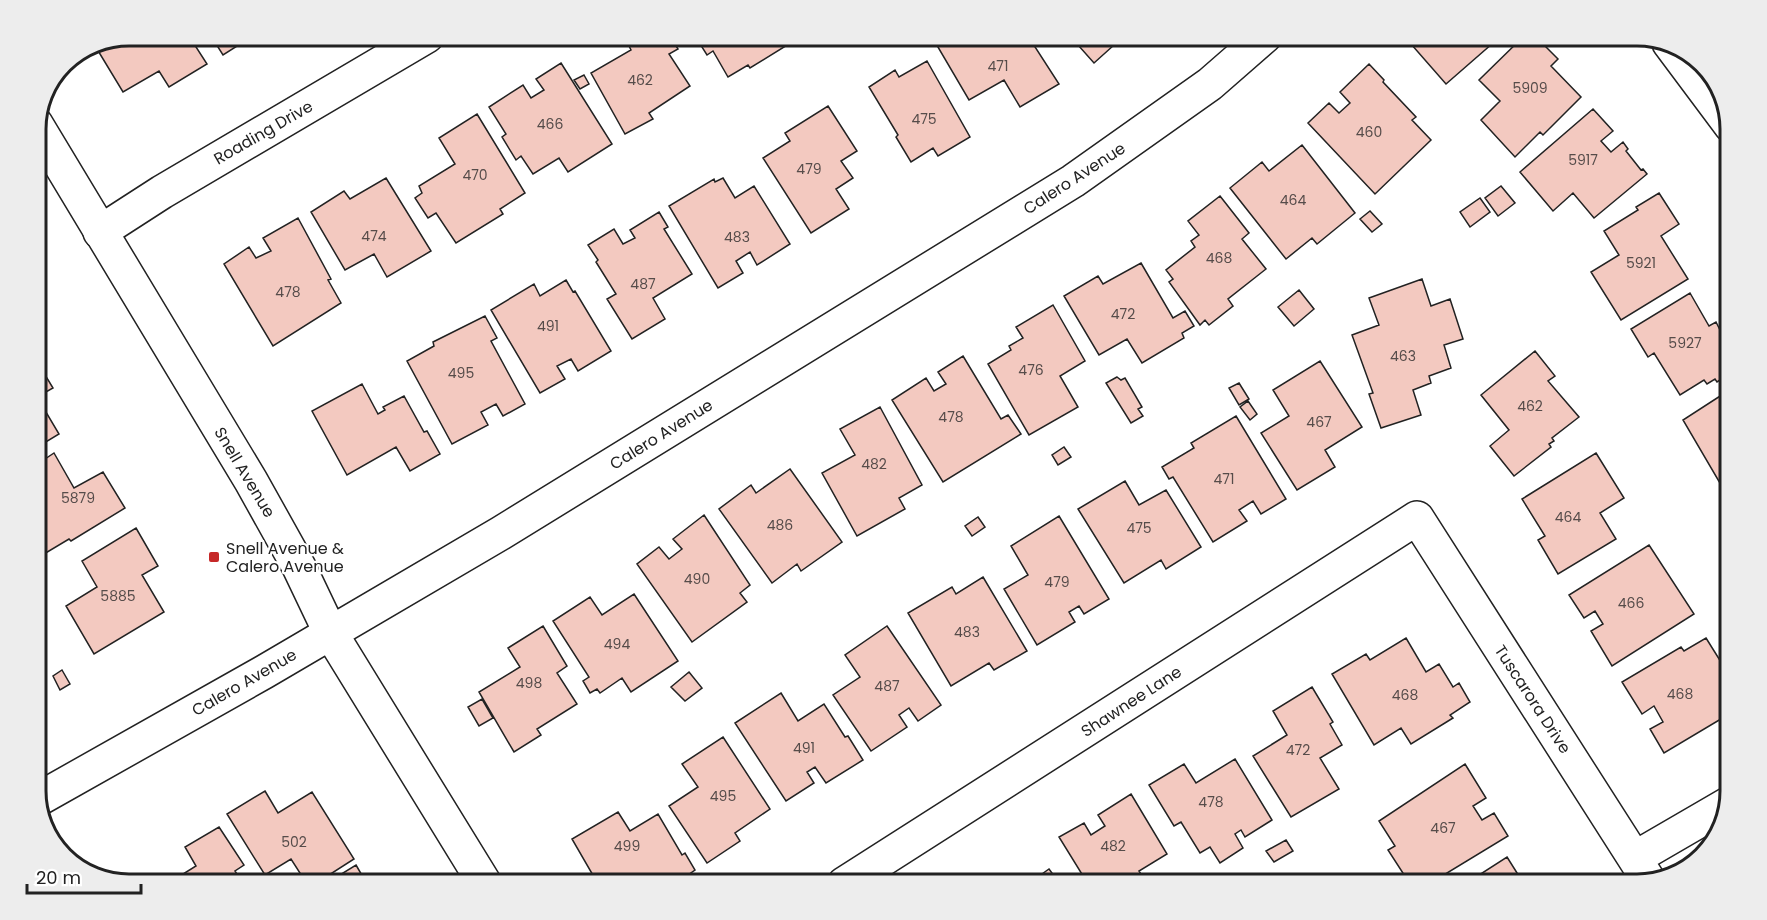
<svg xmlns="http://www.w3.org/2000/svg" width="1767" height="920" viewBox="0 0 1767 920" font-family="Poppins,sans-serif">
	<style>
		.building { fill: #f3c9c0; stroke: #222; stroke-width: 1.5 }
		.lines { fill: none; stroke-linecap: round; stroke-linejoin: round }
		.street-casing { stroke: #222; stroke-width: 36 }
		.secondary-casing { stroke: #222; stroke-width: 36 }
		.street { stroke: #fff; stroke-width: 33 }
		.secondary { stroke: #fff; stroke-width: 33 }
		.poi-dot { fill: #c62828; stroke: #fff; stroke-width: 2 }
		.labels { text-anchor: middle; stroke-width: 4.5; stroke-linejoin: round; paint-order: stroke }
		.number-label { font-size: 14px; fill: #564c4a }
		.street-label { font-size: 16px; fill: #222; stroke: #fff }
		.poi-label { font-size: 16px; fill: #222; stroke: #fff; text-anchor: start }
		.rim { fill: none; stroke: #222; stroke-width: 3 }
	</style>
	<rect width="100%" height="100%" fill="#fff"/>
	<path class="building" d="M 129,36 L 189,36 L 207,64 L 169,87 L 159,71 L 123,92 L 97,49 Z
		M 197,36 L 208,36 L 210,39 L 202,44 Z
		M 211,36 L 253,36 L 223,55 Z
		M 624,36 L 670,36 L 678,49 L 669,54 L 690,86 L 649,113 L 653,119 L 625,134 L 591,73 L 631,50 Z
		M 695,36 L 795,36 L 797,39 L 750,68 L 748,65 L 728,77 L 713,51 L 707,55 Z
		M 946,36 L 1028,36 L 1059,84 L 1020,107 L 1004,80 L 969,100 L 935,42 Z
		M 1070,36 L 1106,36 L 1114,45 L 1094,63 Z
		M 1404,36 L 1501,36 L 1446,84 Z
		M 1524,36 L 1535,36 L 1558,59 L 1551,66 L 1581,97 L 1543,135 L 1540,132 L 1515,157 L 1481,120 L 1500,101 L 1479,80 Z
		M 927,61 L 970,137 L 938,156 L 933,148 L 911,162 L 896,137 L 898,135 L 869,87 L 895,70 L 899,77 Z
		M 561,63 L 612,144 L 568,172 L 559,158 L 533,174 L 521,156 L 516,160 L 502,137 L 506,134 L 489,107 L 523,85 L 531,98 L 544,90 L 536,79 Z
		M 1369,64 L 1384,80 L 1383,82 L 1416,117 L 1412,120 L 1431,140 L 1375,194 L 1308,123 L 1329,103 L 1339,113 L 1350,103 L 1340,92 Z
		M 584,75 L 589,84 L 580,89 L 574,80 Z
		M 828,106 L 857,151 L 841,161 L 853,178 L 836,189 L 849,209 L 811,233 L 763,158 L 790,141 L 785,133 Z
		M 1593,109 L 1613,131 L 1601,141 L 1611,152 L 1623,142 L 1628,149 L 1626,151 L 1641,170 L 1643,169 L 1647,174 L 1594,218 L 1573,193 L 1553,211 L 1520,172 Z
		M 477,114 L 525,193 L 500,209 L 503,214 L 456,243 L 436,213 L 428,218 L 415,198 L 422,193 L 419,186 L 455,164 L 439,138 Z
		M 1302,145 L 1355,213 L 1317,244 L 1312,238 L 1286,259 L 1230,188 L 1262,162 L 1269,171 Z
		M 386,178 L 431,251 L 387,277 L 374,254 L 345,270 L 311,212 L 344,191 L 350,199 Z
		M 723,178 L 735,198 L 754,186 L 790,244 L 757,265 L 750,252 L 736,261 L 743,273 L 718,288 L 669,206 L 714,179 L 715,182 Z
		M 1501,186 L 1515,203 L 1498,216 L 1485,198 Z
		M 1659,193 L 1679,224 L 1661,236 L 1688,279 L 1621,320 L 1591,272 L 1619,255 L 1604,231 L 1638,210 L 1636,207 Z
		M 1220,196 L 1249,233 L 1242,239 L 1266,269 L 1228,299 L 1233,306 L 1209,325 L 1205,320 L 1200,325 L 1169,282 L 1173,279 L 1166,270 L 1195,247 L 1191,241 L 1199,235 L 1188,221 Z
		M 1480,198 L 1490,212 L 1470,227 L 1460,212 Z
		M 1370,211 L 1382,224 L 1372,232 L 1360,219 Z
		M 659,212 L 668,227 L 664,229 L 692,274 L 653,298 L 665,319 L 632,339 L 607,299 L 616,294 L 596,262 L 598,260 L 588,245 L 614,229 L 623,244 L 635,238 L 630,230 Z
		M 298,218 L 331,279 L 328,280 L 341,303 L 273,346 L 224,264 L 249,247 L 256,258 L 271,251 L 263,238 Z
		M 1141,263 L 1173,318 L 1185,311 L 1194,326 L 1182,333 L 1184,338 L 1142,363 L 1127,339 L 1099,355 L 1064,296 L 1098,276 L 1103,284 Z
		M 1422,279 L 1431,306 L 1450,299 L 1463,339 L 1444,345 L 1451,368 L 1429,376 L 1431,383 L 1413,390 L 1421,415 L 1381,428 L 1369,394 L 1373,393 L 1352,335 L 1379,325 L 1369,298 Z
		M 566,280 L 573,292 L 575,291 L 611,351 L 578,371 L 571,359 L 557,366 L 565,379 L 540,393 L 491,310 L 534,284 L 540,296 Z
		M 1299,290 L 1314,309 L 1294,326 L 1278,307 Z
		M 1690,293 L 1709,326 L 1716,322 L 1721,332 L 1731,326 L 1731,373 L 1717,382 L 1715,379 L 1707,384 L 1704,380 L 1680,395 L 1654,353 L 1648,357 L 1631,329 Z
		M 1053,305 L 1085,361 L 1060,376 L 1078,407 L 1029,435 L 988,364 L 1011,350 L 1009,346 L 1023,338 L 1016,327 Z
		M 485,316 L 497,338 L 491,341 L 525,404 L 503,416 L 496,404 L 481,412 L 488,425 L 452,444 L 407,361 L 434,346 L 433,342 Z
		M 1535,351 L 1555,376 L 1548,381 L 1579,417 L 1552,438 L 1554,441 L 1549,444 L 1551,447 L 1514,476 L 1490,446 L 1509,430 L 1481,395 Z
		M 963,356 L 1001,419 L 1008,415 L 1021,434 L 943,482 L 892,400 L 926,378 L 934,391 L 946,384 L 938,372 Z
		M 36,360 L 53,388 L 37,397 L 59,434 L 36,448 Z
		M 1320,361 L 1362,427 L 1325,450 L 1335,467 L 1297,490 L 1261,433 L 1289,416 L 1273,390 Z
		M 1117,377 L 1121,380 L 1125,378 L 1142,407 L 1138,409 L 1143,416 L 1131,423 L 1106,383 Z
		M 1239,383 L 1249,399 L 1239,405 L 1229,388 Z
		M 362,384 L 378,414 L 385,410 L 383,407 L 404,396 L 424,432 L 427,431 L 440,454 L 410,471 L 396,447 L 347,475 L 312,411 Z
		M 1731,389 L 1731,486 L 1724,490 L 1683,420 Z
		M 1248,401 L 1257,414 L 1250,420 L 1240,407 Z
		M 880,407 L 922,485 L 899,498 L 905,509 L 857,536 L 822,473 L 855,455 L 840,429 Z
		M 1236,416 L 1286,499 L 1261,514 L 1253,501 L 1239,510 L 1247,521 L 1213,542 L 1173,477 L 1169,479 L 1162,467 L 1194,448 L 1191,443 Z
		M 1064,447 L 1071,457 L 1058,465 L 1052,455 Z
		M 54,453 L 74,488 L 103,472 L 125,508 L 71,541 L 69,539 L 39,557 L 36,553 L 36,462 L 39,463 Z
		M 1596,453 L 1624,498 L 1600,513 L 1616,539 L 1558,574 L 1538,540 L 1545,536 L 1522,499 Z
		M 790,469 L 842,542 L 801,571 L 797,564 L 772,583 L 719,509 L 751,485 L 756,493 Z
		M 1125,481 L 1139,505 L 1166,490 L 1201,547 L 1166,569 L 1161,560 L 1124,583 L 1078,509 Z
		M 704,515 L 750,585 L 740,593 L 747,602 L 692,642 L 637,564 L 659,547 L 669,559 L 682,549 L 673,539 Z
		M 1059,516 L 1109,599 L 1084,614 L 1079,606 L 1069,612 L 1075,622 L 1037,645 L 1004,589 L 1028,575 L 1011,546 Z
		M 978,517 L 985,527 L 972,536 L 965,526 Z
		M 136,528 L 158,566 L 142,575 L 164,612 L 94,654 L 66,606 L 97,587 L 82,561 Z
		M 1649,545 L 1694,614 L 1612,666 L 1591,631 L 1603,624 L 1595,611 L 1584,618 L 1569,595 Z
		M 983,577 L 1027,651 L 994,670 L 989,663 L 951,686 L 908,613 L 952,587 L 956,594 Z
		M 634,594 L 678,661 L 631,692 L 622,678 L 600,693 L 597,689 L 590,693 L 583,681 L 589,677 L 553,621 L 590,597 L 602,615 Z
		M 543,626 L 567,666 L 557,673 L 577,704 L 537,729 L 541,735 L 514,752 L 479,692 L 520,667 L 508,648 Z
		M 887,626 L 941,705 L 918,721 L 909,708 L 899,715 L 907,727 L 871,751 L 833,695 L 860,677 L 845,655 Z
		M 1406,638 L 1426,672 L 1439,664 L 1453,687 L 1459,683 L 1470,702 L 1450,715 L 1453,718 L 1411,744 L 1401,728 L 1374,745 L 1332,674 L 1366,654 L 1370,660 Z
		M 1706,638 L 1731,678 L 1731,713 L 1664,753 L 1650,729 L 1663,722 L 1654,706 L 1642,714 L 1622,682 L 1681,647 L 1684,651 Z
		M 62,670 L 70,684 L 60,690 L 53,676 Z
		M 689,672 L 702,688 L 685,701 L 671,687 Z
		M 1312,687 L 1333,722 L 1330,724 L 1342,745 L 1320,758 L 1339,789 L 1291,817 L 1253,756 L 1287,735 L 1273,711 Z
		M 781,693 L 798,721 L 824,704 L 845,737 L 848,736 L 863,760 L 826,783 L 815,767 L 807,772 L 814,783 L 786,801 L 735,723 Z
		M 482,699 L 493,718 L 479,726 L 468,707 Z
		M 723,737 L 770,809 L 735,833 L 740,841 L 707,863 L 669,806 L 698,787 L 682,764 Z
		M 1235,759 L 1272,820 L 1245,837 L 1241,830 L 1235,834 L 1243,848 L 1220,863 L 1210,847 L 1200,853 L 1181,822 L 1174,826 L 1149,785 L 1184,764 L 1196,783 Z
		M 1465,764 L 1486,798 L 1473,806 L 1482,820 L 1494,813 L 1508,836 L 1429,884 L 1410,884 L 1388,850 L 1395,846 L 1379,821 Z
		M 265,791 L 278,813 L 312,792 L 354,859 L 315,884 L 307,884 L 291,859 L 265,875 L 227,814 Z
		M 1131,794 L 1167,854 L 1139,871 L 1147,884 L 1088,884 L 1059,837 L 1084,823 L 1091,835 L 1105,826 L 1098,815 Z
		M 618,812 L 630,831 L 658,814 L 682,855 L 685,853 L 695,870 L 675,884 L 656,884 L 655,882 L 651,884 L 598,884 L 572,839 Z
		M 219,827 L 244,865 L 235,871 L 243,884 L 167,884 L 196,866 L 185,847 Z
		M 1286,840 L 1293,851 L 1274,862 L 1266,851 Z
		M 1507,857 L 1524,884 L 1465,884 Z
		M 356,865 L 367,884 L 325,884 Z
		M 1049,869 L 1060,884 L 1028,884 Z
		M 1005,875 L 1011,884 L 993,884 Z"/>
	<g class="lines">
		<defs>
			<path id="street" d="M 1669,43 L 1731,126
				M 100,232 L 162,192 L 427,36
				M 1635,858 L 1728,804
				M 844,884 L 1417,518 L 1649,881"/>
			<path id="secondary" d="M 36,124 L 251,481 L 299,567 L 330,632 L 485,884
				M 37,800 L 264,672 L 501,533 L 1073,181 L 1210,84 L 1265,36"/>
		</defs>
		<use href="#street" class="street-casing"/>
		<use href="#secondary" class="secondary-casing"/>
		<use href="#street" class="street"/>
		<use href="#secondary" class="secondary"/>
	</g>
	<rect class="poi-dot" x="208" y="551" width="12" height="12" rx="3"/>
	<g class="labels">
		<g class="number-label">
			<text x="998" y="71">471</text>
			<text x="640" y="85">462</text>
			<text x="1530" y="93">5909</text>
			<text x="924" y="124">475</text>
			<text x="550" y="129">466</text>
			<text x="1369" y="137">460</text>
			<text x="1583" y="165">5917</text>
			<text x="809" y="174">479</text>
			<text x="475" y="180">470</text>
			<text x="1293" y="205">464</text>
			<text x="374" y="241">474</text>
			<text x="737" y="242">483</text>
			<text x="1219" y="263">468</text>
			<text x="1641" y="268">5921</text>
			<text x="643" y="289">487</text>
			<text x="288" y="297">478</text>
			<text x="1123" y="319">472</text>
			<text x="548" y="331">491</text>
			<text x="1685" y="348">5927</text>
			<text x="1403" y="361">463</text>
			<text x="1031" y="375">476</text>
			<text x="461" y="378">495</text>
			<text x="1530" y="411">462</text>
			<text x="951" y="422">478</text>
			<text x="1319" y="427">467</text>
			<text x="874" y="469">482</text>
			<text x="1224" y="484">471</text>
			<text x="78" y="503">5879</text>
			<text x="1568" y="522">464</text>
			<text x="780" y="530">486</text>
			<text x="1139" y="533">475</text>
			<text x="697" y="584">490</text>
			<text x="1057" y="587">479</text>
			<text x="118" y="601">5885</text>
			<text x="1631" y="608">466</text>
			<text x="967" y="637">483</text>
			<text x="617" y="649">494</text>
			<text x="529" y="688">498</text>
			<text x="887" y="691">487</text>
			<text x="1680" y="699">468</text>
			<text x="1405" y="700">468</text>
			<text x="804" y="753">491</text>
			<text x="1298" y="755">472</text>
			<text x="723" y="801">495</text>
			<text x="1211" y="807">478</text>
			<text x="1443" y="833">467</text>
			<text x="294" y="847">502</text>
			<text x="627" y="851">499</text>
			<text x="1113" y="851">482</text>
		</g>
		<g class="street-label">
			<text transform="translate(263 132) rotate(-30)" y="6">Roading Drive</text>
			<text transform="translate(1074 178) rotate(-33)" y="6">Calero Avenue</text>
			<text transform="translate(661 434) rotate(-32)" y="6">Calero Avenue</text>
			<text transform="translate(245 472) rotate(59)" y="6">Snell Avenue</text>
			<text transform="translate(244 682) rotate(-30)" y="6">Calero Avenue</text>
			<text transform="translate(1533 699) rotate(57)" y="6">Tuscarora Drive</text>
			<text transform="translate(1131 701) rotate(-33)" y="6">Shawnee Lane</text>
		</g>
		<g class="poi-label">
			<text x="226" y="554">Snell Avenue &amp;<tspan x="226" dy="18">Calero Avenue</tspan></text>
		</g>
	</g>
	<path d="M0 0H1767V920H0ZM129 46H1637A83 83 0 0 1 1720 129V791A83 83 0 0 1 1637 874H129A83 83 0 0 1 46 791V129A83 83 0 0 1 129 46Z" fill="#ededed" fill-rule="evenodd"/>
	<path class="rim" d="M129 46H1637A83 83 0 0 1 1720 129V791A83 83 0 0 1 1637 874H129A83 83 0 0 1 46 791V129A83 83 0 0 1 129 46Z"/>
	<path d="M27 884v9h114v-9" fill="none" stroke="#222222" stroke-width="3"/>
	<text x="36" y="884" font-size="18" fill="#222222" stroke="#ffffff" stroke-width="4.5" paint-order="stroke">20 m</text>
</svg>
